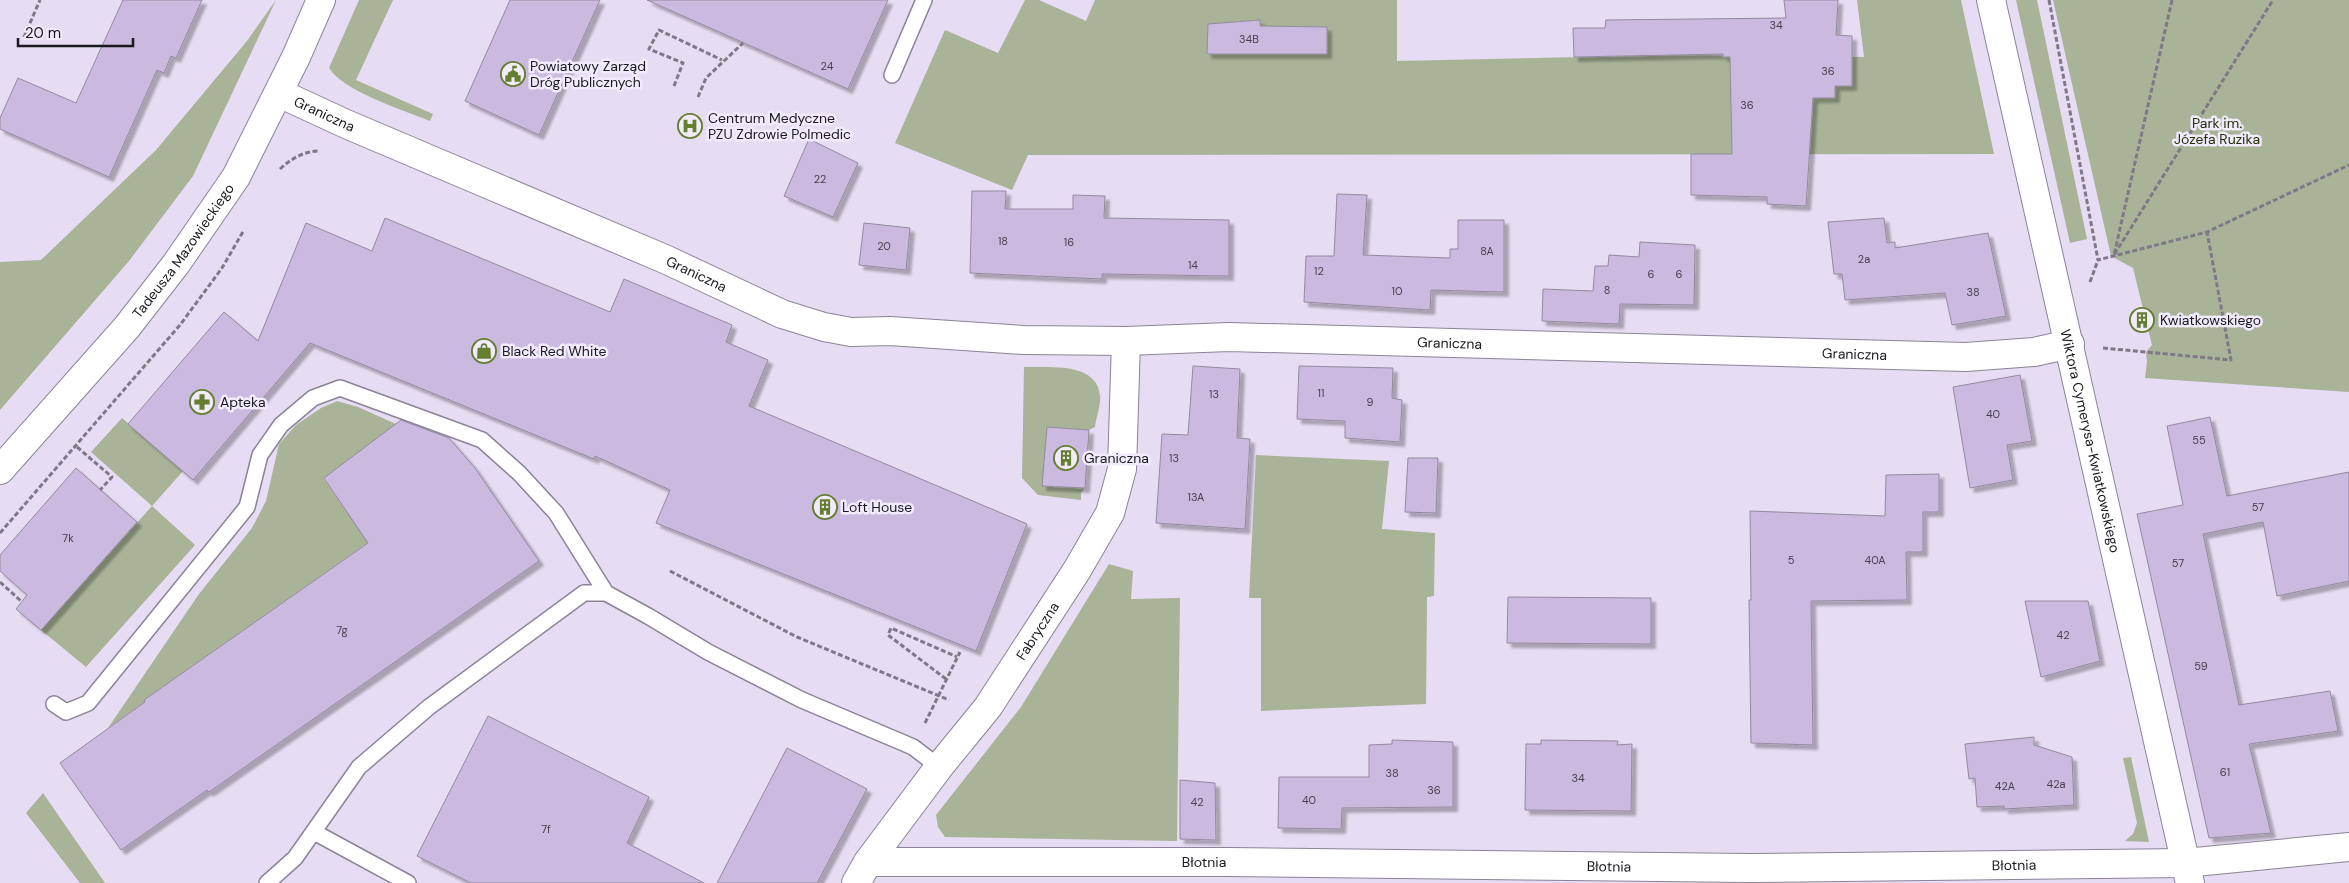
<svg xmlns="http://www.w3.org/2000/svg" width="2349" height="883" viewBox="0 0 2349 883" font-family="'DM Sans',sans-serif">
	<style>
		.green { fill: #a8b397 }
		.building { fill: #cabadf; stroke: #938a9f; filter: url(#shadow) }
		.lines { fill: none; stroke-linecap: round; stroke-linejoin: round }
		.service-casing { stroke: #8c8398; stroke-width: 18 }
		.minor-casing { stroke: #8c8398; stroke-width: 30 }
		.tertiary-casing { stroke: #8c8398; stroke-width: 30 }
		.path { stroke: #7f7887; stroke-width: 3; stroke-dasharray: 5 2.5; stroke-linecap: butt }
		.service { stroke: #fff; stroke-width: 15 }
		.minor { stroke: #fff; stroke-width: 28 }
		.tertiary { stroke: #fff; stroke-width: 28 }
		.labels { text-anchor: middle; stroke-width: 5; stroke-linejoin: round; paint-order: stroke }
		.number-label { font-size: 11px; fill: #47404f }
		.poi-label { font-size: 14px; fill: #1b181f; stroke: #f2ebfd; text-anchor: start }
		.street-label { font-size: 14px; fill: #1b181f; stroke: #f2ebfd }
		.park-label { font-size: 14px; fill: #243004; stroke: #f2ebfd }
	</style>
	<defs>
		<filter id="shadow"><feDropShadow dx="4.5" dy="4.5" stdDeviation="1" flood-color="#0004"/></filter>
	</defs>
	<rect width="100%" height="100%" fill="#e6dcf3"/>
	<path class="green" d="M 276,0 L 193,176 L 129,261 L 0,410 L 0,262 L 41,260 L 156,150 L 247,41 Z
		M 359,0 L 393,0 L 356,80 L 433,114 L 430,121 C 403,110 343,91 329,68 Z
		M 1025,0 L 1039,0 L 1086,21 L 1095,0 L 1397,0 L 1397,61 L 1669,55 L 1864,57 L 1857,0 L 1961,0 L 1994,154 L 1028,155 L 1012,190 L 895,143 L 945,30 L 998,53 Z
		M 2016,0 L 2037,0 L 2087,239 L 2070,243 Z
		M 2053,0 L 2349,0 L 2349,392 L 2145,378 L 2147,362 L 2146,352 L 2152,345 L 2133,268 L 2111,256 Z
		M 1024,367 C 1048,368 1097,361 1100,396 C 1101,405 1096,418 1095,427 L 1089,430 L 1085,488 L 1081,493 L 1081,500 L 1038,495 L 1022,478 Z
		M 337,401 L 358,407 L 396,424 L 324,479 L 348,514 L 397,483 L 416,509 L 144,700 L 145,702 L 108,728 L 199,594 L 252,528 L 266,501 L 279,444 L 296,425 L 321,408 Z
		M 122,418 L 183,471 L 152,506 L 195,545 L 86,667 L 41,630 L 152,506 L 91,452 Z
		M 1256,455 L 1389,461 L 1382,529 L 1435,533 L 1434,596 L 1427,597 L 1426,704 L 1261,711 L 1261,598 L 1249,598 Z
		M 1109,564 L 1133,571 L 1131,599 L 1180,598 L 1177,841 L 945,837 L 938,827 L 936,815 L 1021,707 Z
		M 2131,757 L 2149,842 L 2125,841 L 2133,834 L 2137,823 L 2123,758 Z
		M 43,793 L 105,883 L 80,883 L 26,813 Z"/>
	<path class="building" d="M 123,0 L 202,0 L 176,58 L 171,56 L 164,73 L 157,70 L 109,177 L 0,129 L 0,118 L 18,78 L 76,103 Z
		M 510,0 L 600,0 L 539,135 L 465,101 Z
		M 647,0 L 888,0 L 848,89 Z
		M 1784,0 L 1838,0 L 1836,35 L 1852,36 L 1852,86 L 1835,86 L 1835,98 L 1813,98 L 1806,206 L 1767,204 L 1767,197 L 1691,195 L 1691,154 L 1732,154 L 1730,57 L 1723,57 L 1723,54 L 1574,57 L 1573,28 L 1605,28 L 1606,20 L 1786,18 Z
		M 1260,20 L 1260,26 L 1327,27 L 1327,54 L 1207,54 L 1208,24 Z
		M 809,139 L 858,163 L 833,217 L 784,196 Z
		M 972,191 L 1006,191 L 1005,209 L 1073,209 L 1073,195 L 1105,196 L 1104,218 L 1229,220 L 1229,276 L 1102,274 L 1102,279 L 970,273 Z
		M 1337,194 L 1367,195 L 1363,255 L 1450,258 L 1450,249 L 1458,249 L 1458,220 L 1504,220 L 1504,292 L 1431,290 L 1430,310 L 1304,302 L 1306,256 L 1334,256 Z
		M 385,218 L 610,312 L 624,279 L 732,325 L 726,342 L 768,360 L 749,406 L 1027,524 L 976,651 L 656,523 L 670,490 L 595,456 L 594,459 L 310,343 L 193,480 L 128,424 L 224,312 L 258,341 L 306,223 L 372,251 Z
		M 1884,218 L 1887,243 L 1895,242 L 1895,248 L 1988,233 L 2006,316 L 1952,325 L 1945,293 L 1845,300 L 1842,274 L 1834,274 L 1828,222 Z
		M 864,223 L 910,228 L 906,270 L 859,265 Z
		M 1640,242 L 1695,245 L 1694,305 L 1620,304 L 1619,324 L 1542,321 L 1543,289 L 1593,291 L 1595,266 L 1608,266 L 1609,255 L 1639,257 Z
		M 1193,366 L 1240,369 L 1237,438 L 1250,439 L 1245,529 L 1156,523 L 1162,434 L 1188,435 Z
		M 1299,366 L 1393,368 L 1392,398 L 1402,400 L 1400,442 L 1345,438 L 1345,421 L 1297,419 Z
		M 2020,375 L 2032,441 L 2007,445 L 2013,480 L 1970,488 L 1953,387 Z
		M 2210,417 L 2227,496 L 2349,472 L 2349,581 L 2277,596 L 2263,522 L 2203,534 L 2239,705 L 2330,691 L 2338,731 L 2249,744 L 2271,833 L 2209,838 L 2137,514 L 2183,505 L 2167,426 Z
		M 401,420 L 449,438 L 475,468 L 539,561 L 209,792 L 207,790 L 121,850 L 60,763 L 145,702 L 144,700 L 368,543 L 324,478 Z
		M 1047,427 L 1089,430 L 1085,488 L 1042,486 Z
		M 1408,458 L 1438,458 L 1436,513 L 1405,512 Z
		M 76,468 L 137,522 L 41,630 L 16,609 L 27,595 L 0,571 L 0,555 Z
		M 1939,474 L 1939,512 L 1923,512 L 1923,552 L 1906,552 L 1907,600 L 1811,601 L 1813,745 L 1751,743 L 1749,600 L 1751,600 L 1750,511 L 1885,516 L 1886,475 Z
		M 1508,597 L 1651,598 L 1651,644 L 1507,643 Z
		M 2025,601 L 2088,601 L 2100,661 L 2041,677 Z
		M 488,716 L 649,797 L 627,843 L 704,883 L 471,883 L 417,856 Z
		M 2034,737 L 2034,745 L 2072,757 L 2074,805 L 2004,809 L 2004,806 L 1977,807 L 1975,778 L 1969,779 L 1965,744 Z
		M 1392,740 L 1453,742 L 1453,807 L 1342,808 L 1341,829 L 1278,828 L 1279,777 L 1369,777 L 1369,745 L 1392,744 Z
		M 1541,740 L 1618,741 L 1617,745 L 1632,744 L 1631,811 L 1525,810 L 1526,744 L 1541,744 Z
		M 787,748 L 867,789 L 817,883 L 717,883 Z
		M 1180,780 L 1215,783 L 1216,840 L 1180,839 Z"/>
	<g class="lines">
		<defs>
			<path id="service" d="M 892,75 L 924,0
				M 54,704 L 66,712 L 88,703 L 247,507 L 260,455 L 281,425 L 313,398 L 340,388 L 482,440 L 519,473 L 556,513 L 606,593
				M 314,832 L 408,883
				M 267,883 L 295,858 L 359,767 L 429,707 L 584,593 L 606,593 L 648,616 L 708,652 L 802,700 L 913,747 L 939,767"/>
			<g id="minor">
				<path id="s1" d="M 279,93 L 346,124 L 667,260 L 782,314 L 824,327 L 851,332 L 890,331 L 1024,340 L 1126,341 L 1229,337 L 1966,357 L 2034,352 L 2070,344"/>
				<path id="s2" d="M 868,862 L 1229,862 L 1751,868 L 2185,863 L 2349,847"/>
				<path id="s3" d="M 856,883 L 868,862 L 939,767 L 988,707 L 1077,570 L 1110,513 L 1122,469 L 1126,341"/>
			</g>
			<g id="tertiary">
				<path id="s4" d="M 1991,0 L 2190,883"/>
				<path id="s5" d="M 0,470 L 127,327 L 176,264 L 236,177 L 296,57 L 321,0"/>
			</g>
		</defs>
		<use href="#service" class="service-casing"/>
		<use href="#minor" class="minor-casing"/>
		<use href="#tertiary" class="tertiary-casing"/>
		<path class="path" d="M 2049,0 L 2098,260 L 2207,232 L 2349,165
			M 2172,0 L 2114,255 L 2273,0
			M 24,37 L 40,0
			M 674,86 L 683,63 L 649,49 L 659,30 L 722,60
			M 698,97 L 706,78 L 743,43
			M 280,169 C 292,158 304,151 320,151
			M 2090,282 L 2098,260
			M 2103,348 L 2231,360 L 2207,232
			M 77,447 L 112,477 L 100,490
			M 0,533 L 180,325 L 222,268 L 244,230
			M 670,571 L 797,637 L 949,700
			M 0,582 L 22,602
			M 946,679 L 888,635 L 891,628 L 957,657
			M 925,723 L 960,652"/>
		<use href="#service" class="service"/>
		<use href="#minor" class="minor"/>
		<use href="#tertiary" class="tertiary"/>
	</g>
	<defs>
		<symbol id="civic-ring" viewBox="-11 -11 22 22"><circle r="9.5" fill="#f2ebfd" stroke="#667e30" stroke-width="1.5"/><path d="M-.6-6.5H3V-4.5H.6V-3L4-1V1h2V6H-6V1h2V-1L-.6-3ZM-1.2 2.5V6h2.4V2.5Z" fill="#667e30"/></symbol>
		<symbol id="hospital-ring" viewBox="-11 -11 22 22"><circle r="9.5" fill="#f2ebfd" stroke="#667e30" stroke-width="1.5"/><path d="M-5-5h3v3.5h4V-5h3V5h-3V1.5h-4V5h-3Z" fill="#667e30"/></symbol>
		<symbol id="building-ring" viewBox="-11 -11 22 22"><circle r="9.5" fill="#f2ebfd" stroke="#667e30" stroke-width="1.5"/><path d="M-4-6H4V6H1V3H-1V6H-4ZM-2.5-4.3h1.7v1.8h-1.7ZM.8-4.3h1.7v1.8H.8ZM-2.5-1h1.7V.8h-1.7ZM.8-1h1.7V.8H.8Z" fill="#667e30"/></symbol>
		<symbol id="shop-ring" viewBox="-11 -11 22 22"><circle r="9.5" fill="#f2ebfd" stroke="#667e30" stroke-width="1.5"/><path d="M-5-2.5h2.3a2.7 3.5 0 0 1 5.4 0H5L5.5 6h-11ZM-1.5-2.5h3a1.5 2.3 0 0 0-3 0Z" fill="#667e30"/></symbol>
		<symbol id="pharmacy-ring" viewBox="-11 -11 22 22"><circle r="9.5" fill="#f2ebfd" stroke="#667e30" stroke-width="1.5"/><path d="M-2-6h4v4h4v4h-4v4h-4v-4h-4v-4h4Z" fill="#667e30"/></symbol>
	</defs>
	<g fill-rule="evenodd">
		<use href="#civic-ring" x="499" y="60" width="28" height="28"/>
		<use href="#hospital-ring" x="676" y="112" width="28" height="28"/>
		<use href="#building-ring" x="2128" y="306" width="28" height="28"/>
		<use href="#shop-ring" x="470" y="337" width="28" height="28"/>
		<use href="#pharmacy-ring" x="188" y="388" width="28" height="28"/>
		<use href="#building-ring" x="1052" y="444" width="28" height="28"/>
		<use href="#building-ring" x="811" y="493" width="28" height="28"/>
	</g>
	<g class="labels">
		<g class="number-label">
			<text x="1776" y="29">34</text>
			<text x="1249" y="43">34B</text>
			<text x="827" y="70">24</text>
			<text x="1828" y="75">36</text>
			<text x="1747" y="109">36</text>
			<text x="820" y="183">22</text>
			<text x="1003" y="245">18</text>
			<text x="1069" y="246">16</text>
			<text x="884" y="250">20</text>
			<text x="1487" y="255">8A</text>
			<text x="1864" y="263">2a</text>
			<text x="1193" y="269">14</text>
			<text x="1319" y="275">12</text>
			<text x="1651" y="278">6</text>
			<text x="1679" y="278">6</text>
			<text x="1607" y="294">8</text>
			<text x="1397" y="295">10</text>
			<text x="1973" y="296">38</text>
			<text x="1321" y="397">11</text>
			<text x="1214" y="398">13</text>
			<text x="1370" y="406">9</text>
			<text x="1993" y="418">40</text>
			<text x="2199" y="444">55</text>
			<text x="1174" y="462">13</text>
			<text x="1196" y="501">13A</text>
			<text x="2258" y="511">57</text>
			<text x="68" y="542">7k</text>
			<text x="1791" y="564">5</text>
			<text x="1875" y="564">40A</text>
			<text x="2178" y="567">57</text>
			<text x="342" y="634">7g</text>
			<text x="2063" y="639">42</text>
			<text x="2201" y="670">59</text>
			<text x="2225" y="776">61</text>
			<text x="1392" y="777">38</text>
			<text x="1578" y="782">34</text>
			<text x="2056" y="788">42a</text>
			<text x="2005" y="790">42A</text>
			<text x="1434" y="794">36</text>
			<text x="1309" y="804">40</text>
			<text x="1197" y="806">42</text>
			<text x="546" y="833">7f</text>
		</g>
		<g class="poi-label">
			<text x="530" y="71">Powiatowy Zarząd<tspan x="530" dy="16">Dróg Publicznych</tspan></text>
			<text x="708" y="123">Centrum Medyczne<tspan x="708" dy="16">PZU Zdrowie Polmedic</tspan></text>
			<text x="2160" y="325">Kwiatkowskiego</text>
			<text x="502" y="356">Black Red White</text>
			<text x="220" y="407">Apteka</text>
			<text x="1084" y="463">Graniczna</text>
			<text x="842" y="512">Loft House</text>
		</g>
		<g class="street-label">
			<text dy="5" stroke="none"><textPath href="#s1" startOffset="50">Graniczna</textPath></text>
			<text dy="5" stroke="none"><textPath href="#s5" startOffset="286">Tadeusza Mazowieckiego</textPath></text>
			<text dy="5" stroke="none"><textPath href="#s1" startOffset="455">Graniczna</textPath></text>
			<text dy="5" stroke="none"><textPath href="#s1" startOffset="1220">Graniczna</textPath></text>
			<text dy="5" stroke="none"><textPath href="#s1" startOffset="1625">Graniczna</textPath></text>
			<text dy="5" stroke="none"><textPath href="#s4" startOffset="452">Wiktora Cymerysa-Kwiatkowskiego</textPath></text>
			<text dy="5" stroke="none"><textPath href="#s3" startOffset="311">Fabryczna</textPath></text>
			<text dy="5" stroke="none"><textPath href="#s2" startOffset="336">Błotnia</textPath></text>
			<text dy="5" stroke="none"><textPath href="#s2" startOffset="1146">Błotnia</textPath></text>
			<text dy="5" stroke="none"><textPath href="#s2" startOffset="741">Błotnia</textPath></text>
		</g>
		<g class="park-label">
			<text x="2217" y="128">Park im.<tspan x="2217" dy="16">Józefa Ruzika</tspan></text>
		</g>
	</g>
	<path d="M18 38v8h115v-8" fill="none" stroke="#1b181f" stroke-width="2.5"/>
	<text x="25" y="38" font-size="15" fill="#1b181f" stroke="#f2ebfd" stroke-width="4" paint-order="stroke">20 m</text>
</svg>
